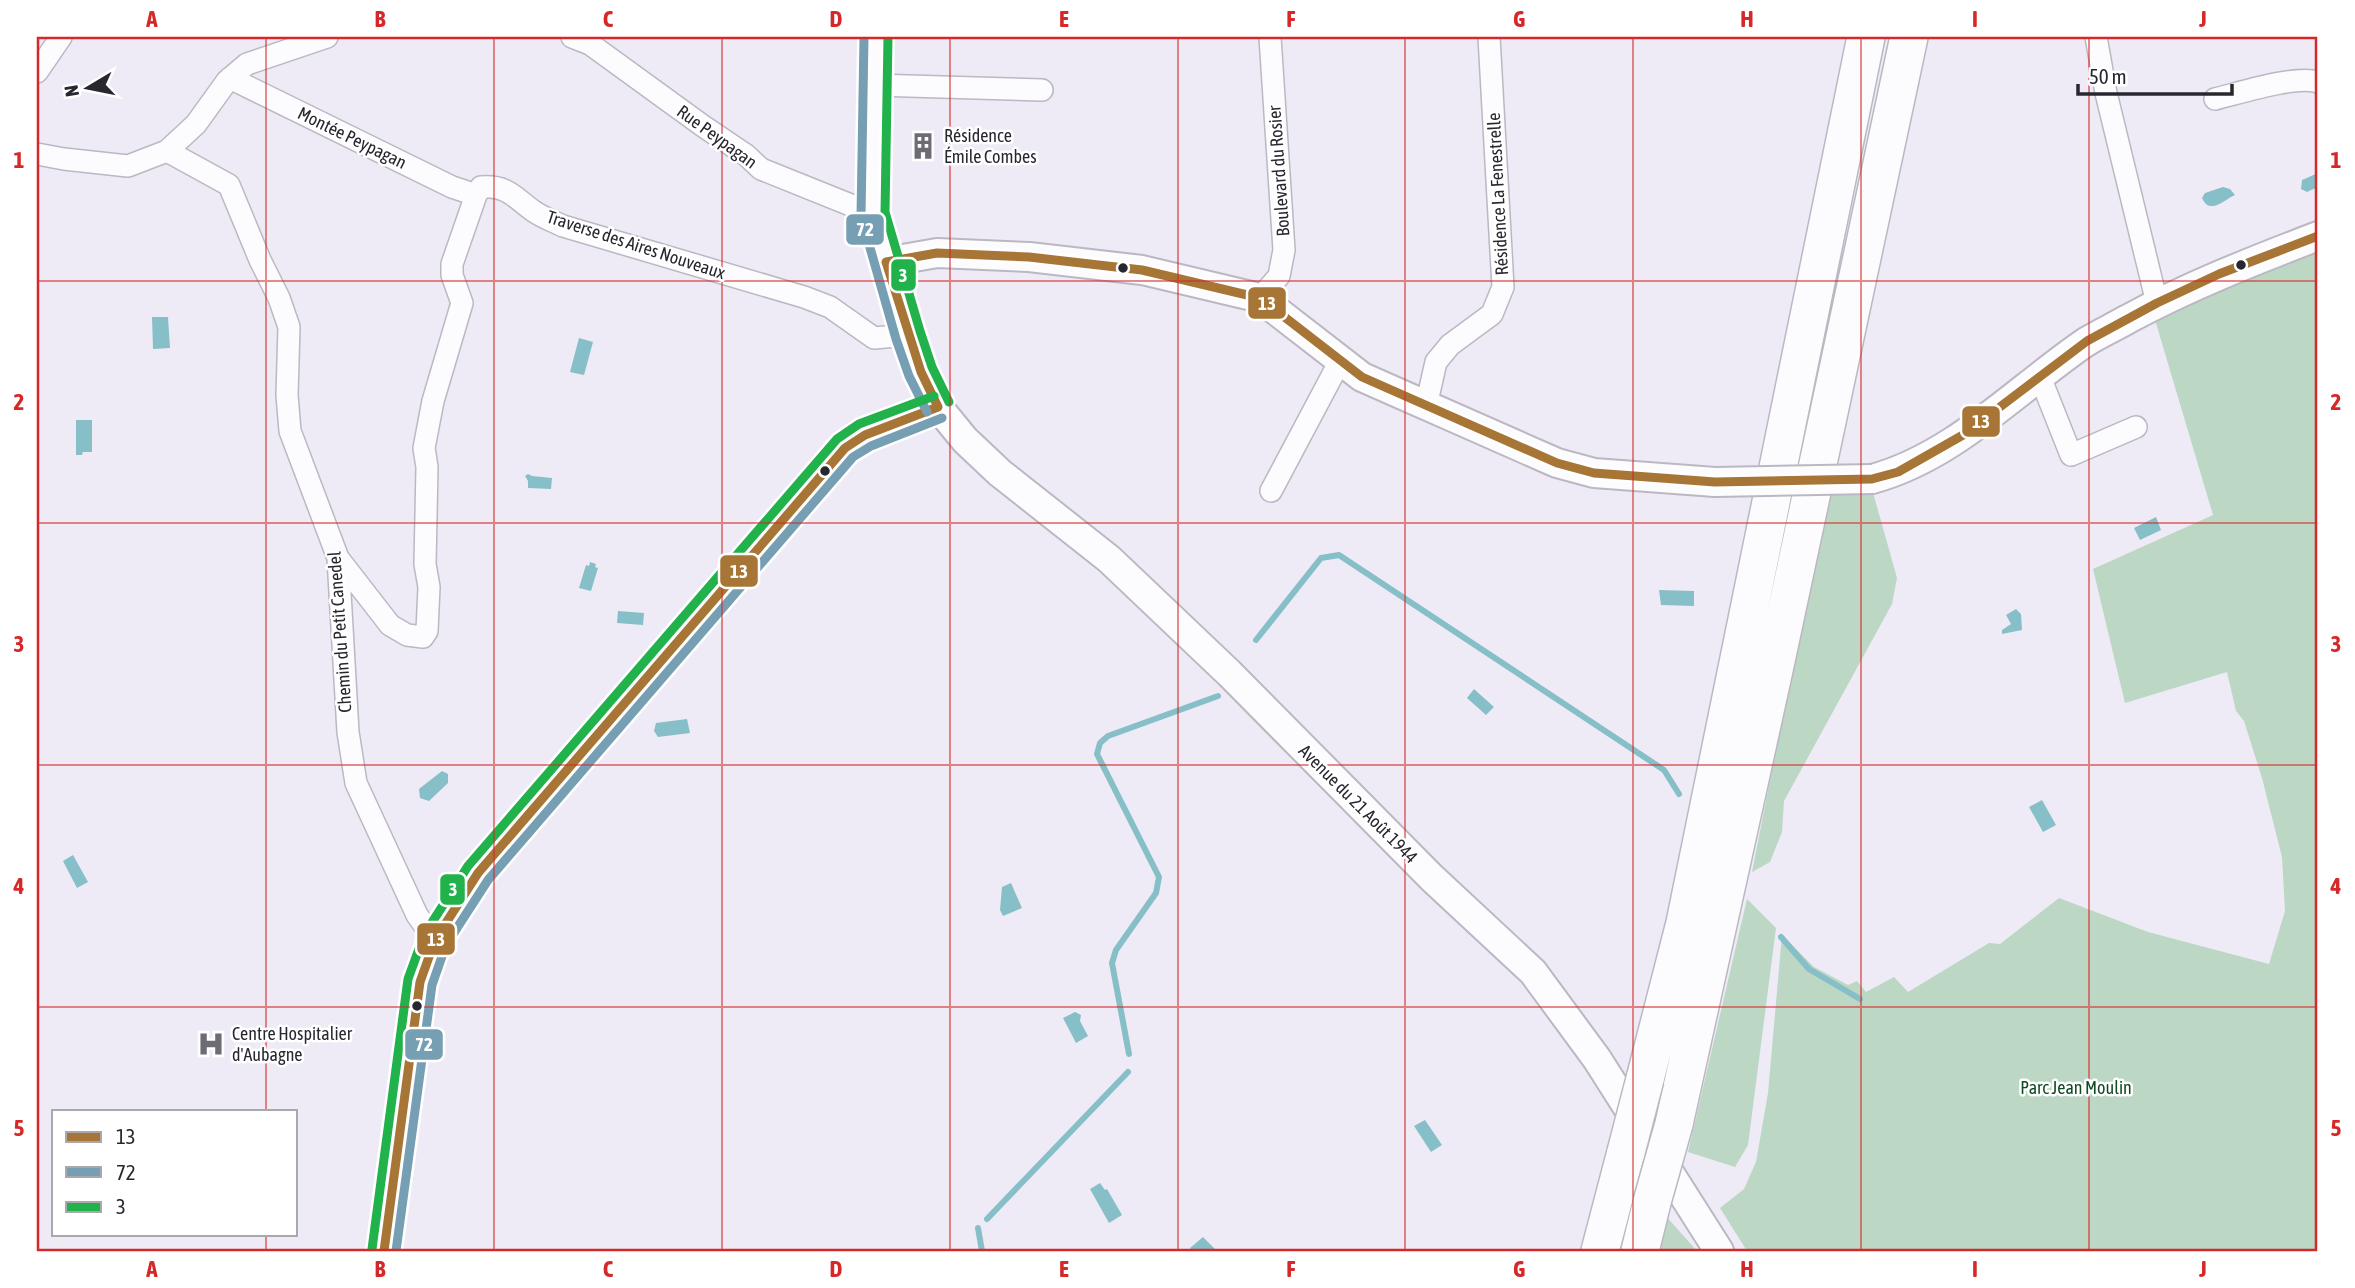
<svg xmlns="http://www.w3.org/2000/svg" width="2355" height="1288" viewBox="0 0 2355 1288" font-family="'Asap Condensed',sans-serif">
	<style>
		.green { fill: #bcd7c4 }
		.water { fill: #86bfc7 }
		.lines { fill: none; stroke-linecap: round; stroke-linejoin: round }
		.stream { stroke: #86bfc7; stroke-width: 6 }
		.street-casing { stroke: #bab8c2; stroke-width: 24 }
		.secondary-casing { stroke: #bab8c2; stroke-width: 32 }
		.highway-casing { stroke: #bab8c2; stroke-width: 40 }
		.street { stroke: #fcfcfe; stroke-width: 21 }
		.secondary { stroke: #fcfcfe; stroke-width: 28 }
		.highway { stroke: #fcfcfe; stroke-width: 37 }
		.secondary-bridge-casing { stroke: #bab8c2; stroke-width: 32; stroke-linecap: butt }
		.highway-bridge-casing { stroke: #bab8c2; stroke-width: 40; stroke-linecap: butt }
		.secondary-bridge { stroke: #fcfcfe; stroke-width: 28 }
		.highway-bridge { stroke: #fcfcfe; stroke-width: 37 }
		.bus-1-casing { stroke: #fff; stroke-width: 14 }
		.bus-2-casing { stroke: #fff; stroke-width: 14 }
		.bus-3-casing { stroke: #fff; stroke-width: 14 }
		.bus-1 { stroke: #a77535; stroke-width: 9 }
		.bus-2 { stroke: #779fb3; stroke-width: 9 }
		.bus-3 { stroke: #22b24c; stroke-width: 9 }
		.grid { fill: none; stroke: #d62828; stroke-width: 2; stroke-opacity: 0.55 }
		.bus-dot { fill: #282730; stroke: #fff; stroke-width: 2.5 }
		.labels { text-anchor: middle; stroke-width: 5; stroke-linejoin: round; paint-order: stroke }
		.poi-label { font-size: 18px; fill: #282730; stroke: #fff; text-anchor: start }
		.street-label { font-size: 18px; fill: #282730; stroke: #fff }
		.park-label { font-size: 18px; fill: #104a22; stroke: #fff }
		.line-badge { stroke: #fff; stroke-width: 2.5 }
		.badge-label { font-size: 19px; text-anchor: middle; font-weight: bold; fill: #fff }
		.neatline { fill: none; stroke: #d62828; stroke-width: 2.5 }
		.grid-label { font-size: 23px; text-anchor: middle; font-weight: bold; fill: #d62828 }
	</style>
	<rect width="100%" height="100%" fill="#eeebf6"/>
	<path class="green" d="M 2318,247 L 2318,1251 L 1747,1251 L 1720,1208 L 1744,1189 L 1756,1162 L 1768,1093 L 1782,935 L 1814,967 L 1848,985 L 1857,981 L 1866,992 L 1894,977 L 1908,992 L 1989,943 L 2000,944 L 2059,898 L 2148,932 L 2269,964 L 2285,911 L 2282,857 L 2262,778 L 2244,721 L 2236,711 L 2227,672 L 2125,703 L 2093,569 L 2213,515 L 2153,313 Z
		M 1872,489 L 1897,578 L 1892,604 L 1784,801 L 1782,832 L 1770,862 L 1752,872 L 1827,490 Z
		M 1747,899 L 1776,928 L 1748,1145 L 1735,1167 L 1688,1152 Z
		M 1665,1215 L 1697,1251 L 1655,1251 Z"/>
	<path class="water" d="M 2318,173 L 2318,187 L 2307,192 L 2301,189 L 2302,180 Z
		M 2223,187 L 2230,189 L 2235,195 C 2225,199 2210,216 2202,198 L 2205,193 Z
		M 152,317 L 168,317 L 170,348 L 153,349 Z
		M 579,338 L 593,342 L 584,375 L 570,372 Z
		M 76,420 L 92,420 L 92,452 L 83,452 L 82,455 L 76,455 Z
		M 528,474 L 532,476 L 552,478 L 551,489 L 528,488 L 528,481 L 525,476 Z
		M 2156,517 L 2161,530 L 2140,540 L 2134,528 Z
		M 590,562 L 596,564 L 595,567 L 598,568 L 591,591 L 579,588 L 586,565 L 589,566 Z
		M 1659,590 L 1694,591 L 1694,606 L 1661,605 Z
		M 2016,609 L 2021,614 L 2022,630 L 2002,634 L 2002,630 L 2011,624 L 2006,615 Z
		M 618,611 L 644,613 L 643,625 L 617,623 Z
		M 1474,689 L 1494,707 L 1486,715 L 1467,698 Z
		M 687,719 L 690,733 L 658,737 L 654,731 L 656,723 Z
		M 442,771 L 448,774 L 448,783 L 429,801 L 420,798 L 419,789 Z
		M 2042,800 L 2056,825 L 2043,832 L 2029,807 Z
		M 73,855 L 88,882 L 77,888 L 63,861 Z
		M 1011,883 L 1022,908 L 1003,916 L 1000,910 L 1002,887 Z
		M 1075,1012 L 1081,1015 L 1080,1021 L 1088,1036 L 1076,1043 L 1063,1018 Z
		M 1425,1120 L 1442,1145 L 1431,1152 L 1414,1126 Z
		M 1100,1183 L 1105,1190 L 1107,1189 L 1122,1215 L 1109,1223 L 1090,1189 Z
		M 1203,1237 L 1217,1251 L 1193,1251 L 1190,1248 Z"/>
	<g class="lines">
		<path class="stream" d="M 1256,640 L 1321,558 L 1339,555 L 1664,770 L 1679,794
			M 1781,937 L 1809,969 L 1860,999
			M 1129,1054 L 1112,963 L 1116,950 L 1156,893 L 1159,877 L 1097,754 L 1100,743 L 1108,736 L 1218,696
			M 987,1219 L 1128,1072
			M 978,1228 L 982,1251"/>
		<defs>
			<path id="street" d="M 572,37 L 590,44 L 703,126 L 746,155 L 761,169 L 873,214
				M 2096,37 L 2106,93 L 2157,303
				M 37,72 L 61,37
				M 230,78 L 452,187 L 476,195
				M 875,85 L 1042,90
				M 2215,99 C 2240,93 2295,75 2318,82
				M 167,151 L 229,185 L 260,260 L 279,298 L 289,327 L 287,395 L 290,431 L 338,558 L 348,732 L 356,783 L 417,915 L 435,940
				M 37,154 L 64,159 L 128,166 L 167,151 L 196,124 L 227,81 L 247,64 L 327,37
				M 1260,298 L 1279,276 L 1284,250 L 1270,37
				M 2040,377 L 2071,455 L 2136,427
				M 1426,406 L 1436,362 L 1450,345 L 1492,314 L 1503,287 L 1489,37
				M 1271,491 L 1340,361
				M 338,558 L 390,625 L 407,635 L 423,637 L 427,631 L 429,587 L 425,564 L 427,467 L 424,448 L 433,401 L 462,303 L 452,275 L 452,264 L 476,195 L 481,187 C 507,185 514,197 532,210 C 541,217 553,221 563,226 L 804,297 L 830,307 L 874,338 L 908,335"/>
			<path id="secondary" d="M 876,37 L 873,214 L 908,335 L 921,372 L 938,407 L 965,440 L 1000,473 L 1109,559 L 1229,673 L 1432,878 L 1533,972 L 1597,1059 L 1719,1251
				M 886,262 L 937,253 L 1029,257 L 1142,270 L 1260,298 L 1362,377 L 1557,463 L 1594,473 L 1715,482
				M 1872,479 C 1954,457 2017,389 2086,342 C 2099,334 2114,327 2128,319 C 2189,286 2253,261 2318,236
				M 384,1251 L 410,1046 L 420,982 L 435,940 L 478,873 L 845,448 L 865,435 L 938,407"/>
			<path id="highway" d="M 1645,1079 L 1685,923 L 1866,37
				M 1674,1124 L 1774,670 L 1909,37
				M 1600,1251 L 1626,1152
				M 1640,1251 L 1652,1202"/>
		</defs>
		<use href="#street" class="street-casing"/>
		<use href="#secondary" class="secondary-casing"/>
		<use href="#highway" class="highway-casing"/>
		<use href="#street" class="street"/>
		<use href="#secondary" class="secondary"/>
		<use href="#highway" class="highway"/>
		<defs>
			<path id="secondary-bridge" d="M 1715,482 L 1872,479"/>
			<path id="highway-bridge" d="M 1626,1152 L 1645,1079
				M 1652,1202 L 1674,1124"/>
		</defs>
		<use href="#secondary-bridge" class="secondary-bridge-casing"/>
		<use href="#highway-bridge" class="highway-bridge-casing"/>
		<use href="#secondary-bridge" class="secondary-bridge"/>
		<use href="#highway-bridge" class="highway-bridge"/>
		<defs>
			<path id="bus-1" d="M 886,262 L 937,253 L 1029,257 L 1142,270 L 1260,298 L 1362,377 L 1557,463 L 1594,473 L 1715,482 L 1872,479 L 1898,472 L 1963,435 L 2087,341 L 2157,303 L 2219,274 L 2318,236
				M 886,262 L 921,372 L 938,407
				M 384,1251 L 420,982 L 435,940 L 478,873 L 845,448 L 865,435 L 938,407"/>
			<path id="bus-2" d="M 864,37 L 861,216 L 896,339 L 909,376 L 927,412
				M 396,1251 L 432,985 L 446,945 L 488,880 L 853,457 L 871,446 L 942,418"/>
			<path id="bus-3" d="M 888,37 L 885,212 L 920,331 L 932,367 L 949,402
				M 372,1249 L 408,979 L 424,935 L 468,866 L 837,439 L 859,424 L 934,396"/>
		</defs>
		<use href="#bus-1" class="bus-1-casing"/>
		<use href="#bus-2" class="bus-2-casing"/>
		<use href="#bus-3" class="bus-3-casing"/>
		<use href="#bus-1" class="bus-1"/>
		<use href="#bus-2" class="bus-2"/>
		<use href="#bus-3" class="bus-3"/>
	</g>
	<path class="grid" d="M 266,37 L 266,1111M 494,37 L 494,1251M 722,37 L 722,1251M 950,37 L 950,1251M 1178,37 L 1178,1251M 1405,37 L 1405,1251M 1633,37 L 1633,1251M 1861,37 L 1861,1251M 2089,37 L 2089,1251M 37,281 L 2318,281M 37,523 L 2318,523M 37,765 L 2318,765M 37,1007 L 2318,1007M 266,1234 L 266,1251"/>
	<defs>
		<symbol id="building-bare" viewBox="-9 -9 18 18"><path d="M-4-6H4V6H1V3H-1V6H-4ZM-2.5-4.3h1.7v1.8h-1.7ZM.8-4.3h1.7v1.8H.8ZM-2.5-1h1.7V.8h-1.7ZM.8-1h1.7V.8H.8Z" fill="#6d6c75" stroke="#fff" stroke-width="2.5" paint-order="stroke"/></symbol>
		<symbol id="hospital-bare" viewBox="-9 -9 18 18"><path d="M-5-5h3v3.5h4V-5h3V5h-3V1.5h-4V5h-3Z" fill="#6d6c75" stroke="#fff" stroke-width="2.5" paint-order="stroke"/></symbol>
	</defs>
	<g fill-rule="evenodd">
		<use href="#building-bare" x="904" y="127" width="38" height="38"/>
		<use href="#hospital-bare" x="192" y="1025" width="38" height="38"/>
	</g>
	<g class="bus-dot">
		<circle cx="2241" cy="265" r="6"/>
		<circle cx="1123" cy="268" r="6"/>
		<circle cx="825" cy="471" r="6"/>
		<circle cx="417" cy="1006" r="6"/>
	</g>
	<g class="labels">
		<g class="poi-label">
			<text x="944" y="142">Résidence<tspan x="944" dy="21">Émile Combes</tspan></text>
			<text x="232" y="1040">Centre Hospitalier<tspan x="232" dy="21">d'Aubagne</tspan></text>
		</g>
		<g class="street-label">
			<text transform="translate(717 137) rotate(36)" y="6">Rue Peypagan</text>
			<text transform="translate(352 138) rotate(26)" y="6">Montée Peypagan</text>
			<text transform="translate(1279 171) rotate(-94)" y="6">Boulevard du Rosier</text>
			<text transform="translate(1498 194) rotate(-93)" y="6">Résidence La Fenestrelle</text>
			<text transform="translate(636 245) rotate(18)" y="6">Traverse des Aires Nouveaux</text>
			<text transform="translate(340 632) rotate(-94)" y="6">Chemin du Petit Canedel</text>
			<text transform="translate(1358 804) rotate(45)" y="6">Avenue du 21 Août 1944</text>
		</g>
		<g class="park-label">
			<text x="2076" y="1094">Parc Jean Moulin</text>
		</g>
	</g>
	<g class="line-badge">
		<rect x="845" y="213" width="40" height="33" rx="7" fill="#779fb3"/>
		<rect x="890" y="258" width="27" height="34" rx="7" fill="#22b24c"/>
		<rect x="1247" y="286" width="40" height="34" rx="7" fill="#a77535"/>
		<rect x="1961" y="405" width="40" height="33" rx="7" fill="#a77535"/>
		<rect x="719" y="554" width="40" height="34" rx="7" fill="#a77535"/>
		<rect x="439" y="873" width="27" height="33" rx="7" fill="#22b24c"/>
		<rect x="416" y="922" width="40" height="34" rx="7" fill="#a77535"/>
		<rect x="404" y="1028" width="40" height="33" rx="7" fill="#779fb3"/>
	</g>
	<g class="badge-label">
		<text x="865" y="236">72</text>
		<text x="903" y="282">3</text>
		<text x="1267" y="310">13</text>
		<text x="1981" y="428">13</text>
		<text x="739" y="578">13</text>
		<text x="453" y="896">3</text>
		<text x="436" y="946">13</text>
		<text x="424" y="1051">72</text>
	</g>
	<rect width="2355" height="1288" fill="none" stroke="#ffffff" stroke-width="77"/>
	<rect x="52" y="1110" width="245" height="126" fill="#ffffff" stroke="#a9a9ac" stroke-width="2"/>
	<rect x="66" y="1132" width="35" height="10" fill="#a77535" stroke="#a9a9ac" stroke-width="2"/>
	<text x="116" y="1144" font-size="21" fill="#282730">13</text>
	<rect x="66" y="1167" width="35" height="10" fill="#779fb3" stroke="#a9a9ac" stroke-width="2"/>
	<text x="116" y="1180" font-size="21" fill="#282730">72</text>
	<rect x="66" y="1202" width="35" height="10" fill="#22b24c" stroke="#a9a9ac" stroke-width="2"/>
	<text x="116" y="1214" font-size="21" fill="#282730">3</text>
	<g transform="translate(88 88) rotate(260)" stroke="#ffffff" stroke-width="5" paint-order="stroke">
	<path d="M0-5L12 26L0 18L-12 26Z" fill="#282730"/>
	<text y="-10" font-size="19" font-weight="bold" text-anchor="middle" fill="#282730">N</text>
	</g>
	<path d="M2078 84v10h154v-10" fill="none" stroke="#282730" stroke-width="3.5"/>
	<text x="2089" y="84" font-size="21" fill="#282730" stroke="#ffffff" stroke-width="5" paint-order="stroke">50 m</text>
	<rect x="38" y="38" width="2278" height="1212" class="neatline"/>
	<g class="grid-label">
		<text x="152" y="27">A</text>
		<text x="380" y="27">B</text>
		<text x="608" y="27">C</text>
		<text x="836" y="27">D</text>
		<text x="1064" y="27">E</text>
		<text x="1291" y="27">F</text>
		<text x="1519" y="27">G</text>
		<text x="1747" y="27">H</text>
		<text x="1975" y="27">I</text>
		<text x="2203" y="27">J</text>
		<text x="19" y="168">1</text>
		<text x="2336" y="168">1</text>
		<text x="19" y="410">2</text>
		<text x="2336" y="410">2</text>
		<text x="19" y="652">3</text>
		<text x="2336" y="652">3</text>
		<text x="19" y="894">4</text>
		<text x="2336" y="894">4</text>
		<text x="19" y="1136">5</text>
		<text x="2336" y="1136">5</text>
		<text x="152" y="1277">A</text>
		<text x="380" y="1277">B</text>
		<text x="608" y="1277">C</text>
		<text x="836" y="1277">D</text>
		<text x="1064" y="1277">E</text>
		<text x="1291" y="1277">F</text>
		<text x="1519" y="1277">G</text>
		<text x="1747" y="1277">H</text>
		<text x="1975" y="1277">I</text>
		<text x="2203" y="1277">J</text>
	</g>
</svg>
